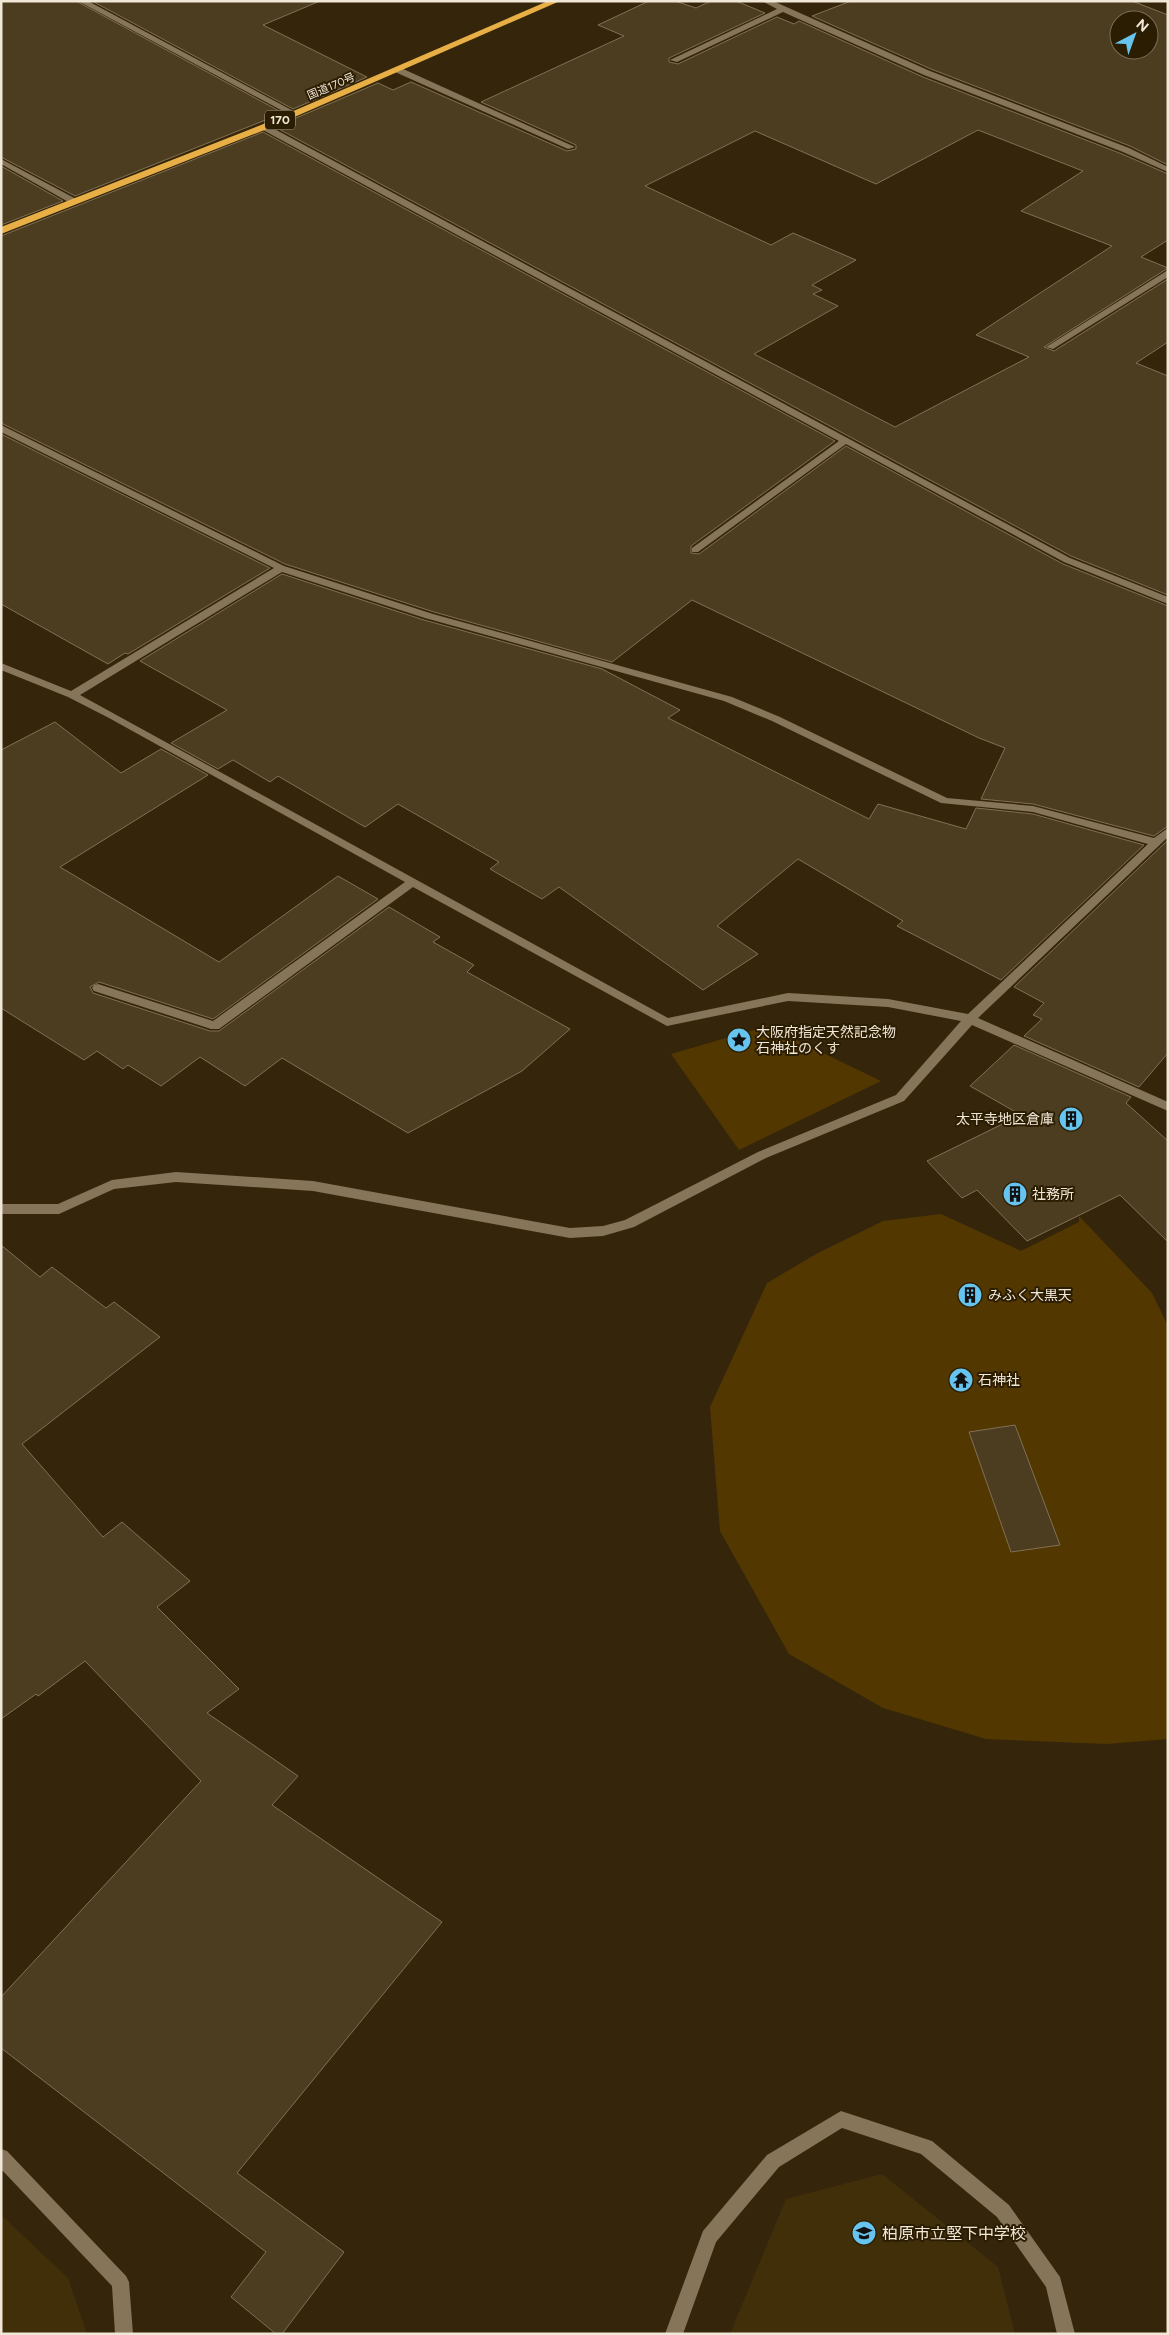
<svg xmlns="http://www.w3.org/2000/svg" width="1169" height="2335" viewBox="0 0 1169 2335" font-family="Figtree,'Noto Sans JP',sans-serif">
	<style>
		.built { fill: #412f0a }
		.green { fill: #523700 }
		.building { fill: #4c3d21; stroke: #817053; fill-rule: evenodd }
		.lines { fill: none; stroke-linecap: round; stroke-linejoin: round }
		.minor { fill: #867558; fill-rule: evenodd }
		.highway { fill: #e7af45; fill-rule: evenodd }
		.labels { text-anchor: middle; stroke-width: 4; stroke-linejoin: round; paint-order: stroke }
		.far-street-label { font-size: 11px; fill: #f1e7d7; stroke: #2b1d02 }
		.shield { fill: #2b1d02; stroke: #b6aa97; stroke-width: 1 }
		.shield-label { font-size: 12px; font-weight: bold; fill: #f1e7d7 }
		.poi-label { font-size: 14px; fill: #f1e7d7; stroke: #2b1d02; text-anchor: start }
		.near-poi-label { font-size: 16px; fill: #f1e7d7; stroke: #2b1d02; text-anchor: start }
	</style>
	<rect width="100%" height="100%" fill="#35260b"/>
	<path class="built" d="M 882,2174 L 998,2267 L 1015,2334 L 730,2334 L 786,2199 Z
		M 1,2215 L 68,2278 L 87,2334 L 1,2334 Z"/>
	<path class="green" d="M 767,1026 L 881,1081 L 739,1150 L 671,1054 Z
		M 941,1214 L 1021,1251 L 1079,1222 L 1079,1216 L 1152,1293 L 1168,1326 L 1168,1739 L 1107,1744 L 986,1739 L 883,1708 L 789,1654 L 720,1531 L 710,1407 L 767,1283 L 818,1253 L 883,1221 Z"/>
	<path class="building" d="M 1,1 L 76,1 L 283,113 L 75,196 L 1,157 Z
		M 92,1 L 320,1 L 263,25 L 367,77 L 293,109 Z
		M 649,1 L 675,1 L 696,8 L 711,1 L 736,1 L 765,13 L 669,58 L 669,62 L 678,64 L 777,17 L 794,24 L 799,21 L 923,77 L 1122,154 L 1168,174 L 1168,240 L 1141,257 L 1168,268 L 1044,347 L 1054,351 L 1168,279 L 1168,342 L 1136,363 L 1168,376 L 1168,595 L 1071,556 L 275,127 L 378,83 L 393,90 L 411,82 L 567,151 L 576,149 L 576,145 L 481,102 L 624,36 L 598,25 ZM 978,130 L 1083,171 L 1021,211 L 1112,246 L 976,335 L 1029,357 L 895,427 L 754,354 L 838,306 L 813,294 L 822,290 L 812,285 L 856,260 L 793,233 L 771,245 L 645,186 L 755,131 L 876,184 Z
		M 851,1 L 1132,1 L 1168,15 L 1168,165 L 1130,146 L 931,69 L 812,16 ZM 1119,20 L 1149,20 L 1149,50 L 1119,50 Z
		M 263,132 L 835,441 L 691,546 L 691,553 L 699,554 L 846,446 L 1063,564 L 1168,606 L 1168,826 L 1154,836 L 1033,804 L 981,799 L 1005,748 L 979,738 L 692,600 L 612,662 L 434,612 L 285,564 L 1,423 L 1,236 Z
		M 1,166 L 63,201 L 1,225 Z
		M 1,434 L 270,568 L 128,654 L 125,653 L 108,664 L 1,604 Z
		M 282,574 L 424,620 L 602,669 L 680,710 L 668,718 L 869,819 L 878,804 L 966,829 L 976,808 L 1033,814 L 1144,845 L 1001,980 L 897,926 L 903,921 L 798,859 L 717,926 L 758,954 L 703,990 L 559,887 L 542,899 L 490,869 L 499,862 L 398,804 L 365,827 L 278,776 L 270,782 L 233,760 L 218,769 L 171,743 L 227,710 L 140,661 Z
		M 55,722 L 121,773 L 161,749 L 208,775 L 60,867 L 219,962 L 338,876 L 378,899 L 213,1019 L 99,982 L 90,987 L 93,993 L 210,1031 L 219,1031 L 389,907 L 440,937 L 433,942 L 474,965 L 467,972 L 570,1029 L 522,1071 L 408,1133 L 282,1058 L 245,1086 L 200,1057 L 161,1086 L 128,1065 L 123,1069 L 97,1051 L 84,1060 L 1,1008 L 1,750 Z
		M 1168,840 L 1168,1053 L 1139,1087 L 1024,1036 L 1042,1019 L 1033,1015 L 1044,1003 L 1014,987 Z
		M 1014,1045 L 1131,1097 L 1126,1103 L 1168,1141 L 1168,1242 L 1120,1195 L 1027,1241 L 977,1190 L 962,1198 L 927,1161 L 1021,1115 L 970,1086 Z
		M 1,1245 L 40,1277 L 52,1267 L 106,1308 L 114,1302 L 160,1337 L 22,1444 L 103,1537 L 122,1522 L 190,1581 L 157,1607 L 239,1689 L 207,1713 L 298,1776 L 272,1805 L 442,1922 L 237,2173 L 344,2252 L 282,2334 L 276,2334 L 231,2297 L 266,2252 L 1,2048 L 1,1997 L 201,1781 L 85,1661 L 38,1696 L 36,1694 L 1,1719 Z
		M 1015,1425 L 1060,1545 L 1011,1552 L 969,1432 Z"/>
	<g class="lines">
		<path class="minor" d="M 78,1 L 88,1 L 299,114 L 292,116 Z
			M 762,1 L 773,1 L 930,71 L 1129,148 L 1168,167 L 1168,172 L 1123,152 L 924,75 L 783,12 L 677,62 L 670,60 L 777,9 Z
			M 395,68 L 401,68 L 575,147 L 568,149 L 395,72 Z
			M 261,125 L 267,125 L 1070,558 L 1168,597 L 1168,604 L 1064,562 L 846,444 L 698,552 L 692,552 L 692,548 L 839,441 L 261,129 Z
			M 1,159 L 78,200 L 79,202 L 72,204 L 1,164 Z
			M 1168,270 L 1168,277 L 1053,349 L 1046,347 Z
			M 1,425 L 284,566 L 433,614 L 732,697 L 780,717 L 947,798 L 1033,806 L 1154,838 L 1168,828 L 1168,837 L 978,1018 L 1168,1102 L 1168,1111 L 972,1025 L 904,1101 L 766,1158 L 634,1227 L 603,1236 L 570,1238 L 313,1191 L 176,1182 L 114,1189 L 59,1214 L 1,1214 L 1,1204 L 58,1204 L 112,1180 L 176,1172 L 313,1181 L 570,1228 L 603,1226 L 625,1220 L 758,1152 L 896,1095 L 961,1021 L 888,1007 L 788,1001 L 667,1026 L 413,887 L 219,1029 L 211,1029 L 94,991 L 92,988 L 94,985 L 98,984 L 213,1021 L 405,882 L 109,718 L 68,697 L 1,670 L 1,663 L 71,691 L 274,568 L 1,432 ZM 282,572 L 425,618 L 724,701 L 772,721 L 941,803 L 1033,812 L 1148,844 L 968,1014 L 888,999 L 788,993 L 668,1018 L 80,695 Z
			M 841,2111 L 932,2141 L 1009,2205 L 1060,2277 L 1075,2334 L 1057,2334 L 1046,2287 L 997,2217 L 921,2154 L 842,2128 L 779,2167 L 716,2242 L 683,2334 L 665,2334 L 703,2231 L 767,2155 Z
			M 1,2149 L 7,2151 L 126,2276 L 129,2282 L 133,2334 L 115,2334 L 112,2286 L 1,2169 Z"/>
		<path class="highway" d="M 548,1 L 560,1 L 267,129 L 1,234 L 1,227 L 261,125 Z"/>
	</g>
	<defs>
		<symbol id="sight-disc" viewBox="-11 -11 22 22"><circle r="9.5" fill="#66c4ef" stroke="#2b1d02"/><path d="M0-6L1.8-2.2L6-1.7L2.9 1.2L3.7 5.4L0 3.3L-3.7 5.4L-2.9 1.2L-6-1.7L-1.8-2.2Z" fill="#111"/></symbol>
		<symbol id="building-disc" viewBox="-11 -11 22 22"><circle r="9.5" fill="#66c4ef" stroke="#2b1d02"/><path d="M-4-6H4V6H1V3H-1V6H-4ZM-2.5-4.3h1.7v1.8h-1.7ZM.8-4.3h1.7v1.8H.8ZM-2.5-1h1.7V.8h-1.7ZM.8-1h1.7V.8H.8Z" fill="#111"/></symbol>
		<symbol id="temple-disc" viewBox="-11 -11 22 22"><circle r="9.5" fill="#66c4ef" stroke="#2b1d02"/><path d="M0-6L5-2H3V0L6.5 2.5H4V6H1.5V3h-3V6H-4V2.5H-6.5L-3 0V-2H-5Z" fill="#111"/></symbol>
		<symbol id="school-disc" viewBox="-11 -11 22 22"><circle r="9.5" fill="#66c4ef" stroke="#2b1d02"/><path d="M0-5L7-2L0 1L-7-2ZM-4 1L0 2.5L4 1V4Q0 6-4 4Z" fill="#111"/></symbol>
	</defs>
	<g fill-rule="evenodd">
		<use href="#sight-disc" x="725" y="1026" width="28" height="28"/>
		<use href="#building-disc" x="1057" y="1105" width="28" height="28"/>
		<use href="#building-disc" x="1001" y="1180" width="28" height="28"/>
		<use href="#building-disc" x="956" y="1281" width="28" height="28"/>
		<use href="#temple-disc" x="947" y="1366" width="28" height="28"/>
		<use href="#school-disc" x="850" y="2219" width="28" height="28"/>
	</g>
	<g class="labels">
		<g class="far-street-label">
			<text transform="translate(331 86) rotate(-23)" y="4">国道170号</text>
		</g>
		<rect class="shield" x="265" y="110.5" width="30" height="19" rx="4"/>
		<g class="shield-label">
			<text x="280" y="124">170</text>
		</g>
		<g class="poi-label">
			<text x="756" y="1037">大阪府指定天然記念物<tspan x="756" dy="16">石神社のくす</tspan></text>
			<text x="1054" y="1124" text-anchor="end">太平寺地区倉庫</text>
			<text x="1032" y="1199">社務所</text>
			<text x="988" y="1300">みふく大黒天</text>
			<text x="978" y="1385">石神社</text>
		</g>
		<g class="near-poi-label">
			<text x="882" y="2239">柏原市立堅下中学校</text>
		</g>
	</g>
	<rect width="1169" height="2335" fill="none" stroke="#f1e7d7" stroke-width="5"/>
	<g transform="translate(1134 35) rotate(41)"><circle r="24" fill="#2b1d02" stroke="#7a6e57"/>
	<path d="M0-4L9 19L0 12L-9 19Z" fill="#66c4ef"/>
	<text y="-8" font-size="14" font-weight="bold" text-anchor="middle" fill="#f1e7d7">N</text>
	</g>
</svg>
